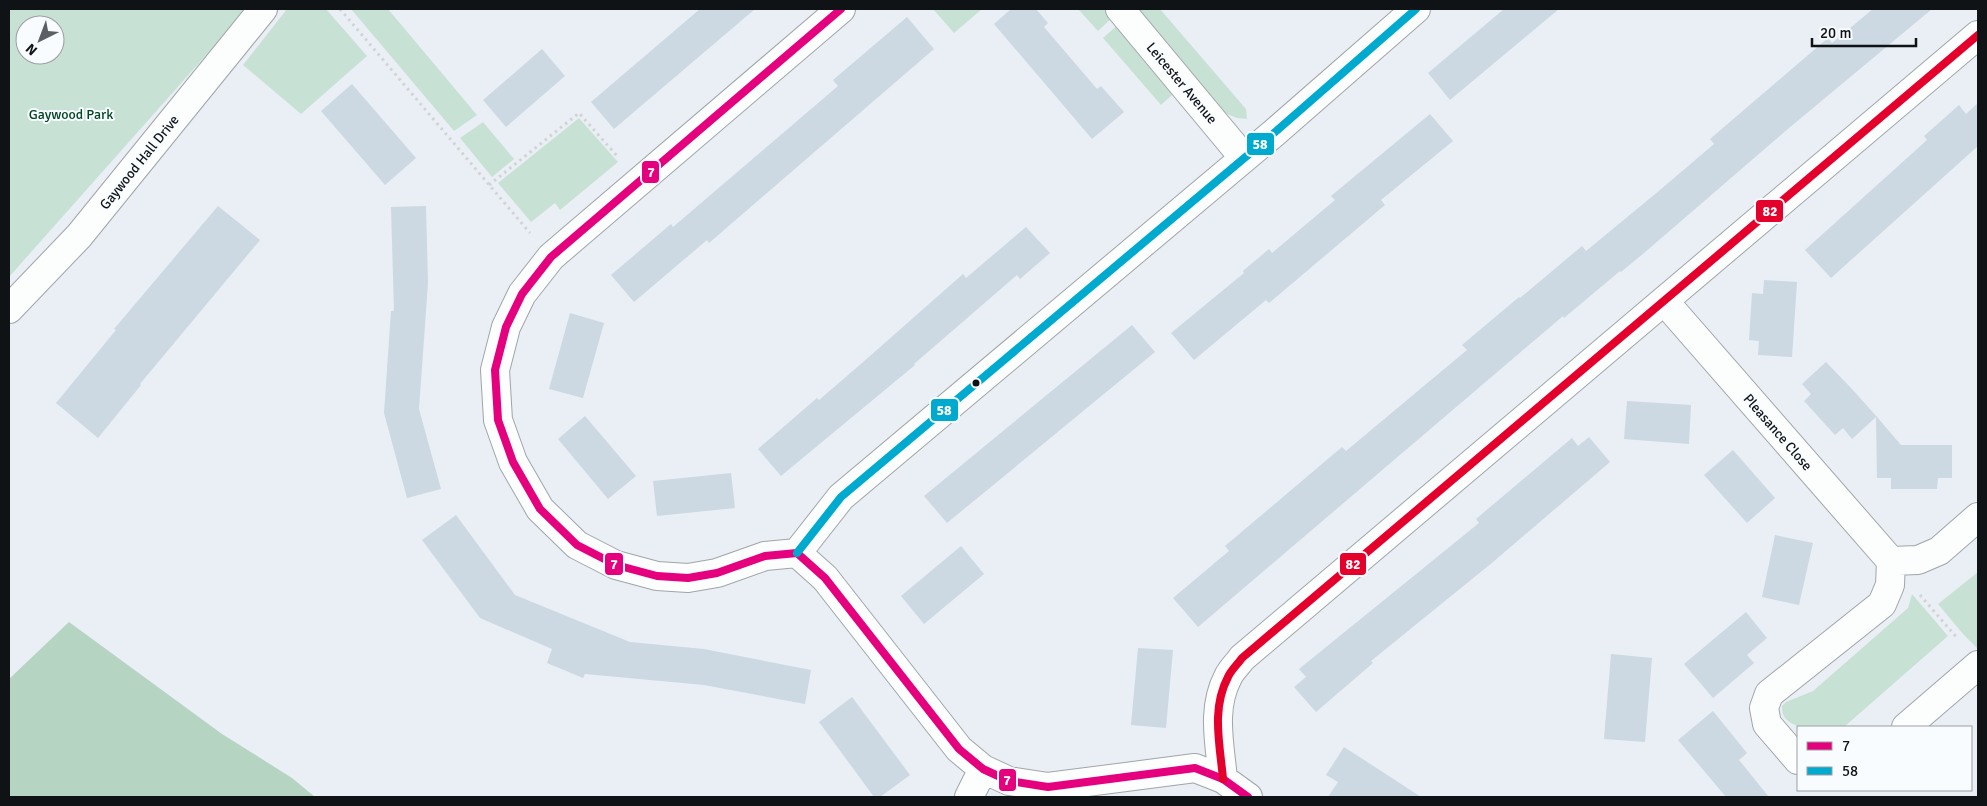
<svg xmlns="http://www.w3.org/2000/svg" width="1987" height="806" viewBox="0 0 1987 806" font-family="Signika,sans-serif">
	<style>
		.green { fill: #c7e2d4; fill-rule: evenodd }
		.forest { fill: #b5d4c2 }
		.building { fill: #ccd8e2 }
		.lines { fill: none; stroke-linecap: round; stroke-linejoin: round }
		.street-casing { stroke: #a1a5a9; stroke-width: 30 }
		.path { stroke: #d2d3d5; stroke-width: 3; stroke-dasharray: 2.5 4; stroke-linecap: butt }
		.street { stroke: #fcfdfd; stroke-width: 28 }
		.bus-1-casing { stroke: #f8fcff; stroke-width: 11 }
		.bus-2-casing { stroke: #f8fcff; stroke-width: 11 }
		.bus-3-casing { stroke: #f8fcff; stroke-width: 11 }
		.bus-1 { stroke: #e5007d; stroke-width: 8 }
		.bus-2 { stroke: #00a9ce; stroke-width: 8 }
		.bus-3 { stroke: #e4002b; stroke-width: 8 }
		.bus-dot { fill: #101316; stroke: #f8fcff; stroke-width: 2 }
		.labels { text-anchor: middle; stroke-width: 4; stroke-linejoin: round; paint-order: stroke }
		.street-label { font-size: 14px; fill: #101316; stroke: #f8fcff }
		.park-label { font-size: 14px; fill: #024423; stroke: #f8fcff }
		.line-badge { stroke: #f8fcff; stroke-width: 2 }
		.badge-label { font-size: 14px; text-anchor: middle; font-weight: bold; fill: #fff }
	</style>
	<rect width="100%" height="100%" fill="#e9eff4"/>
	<path class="green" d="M 9,9 L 247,9 L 9,277 ZM 25,25 L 55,25 L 55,55 L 25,55 Z
		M 287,9 L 326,9 L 367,56 L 301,114 L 243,65 Z
		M 351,9 L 388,9 L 477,115 L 454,131 Z
		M 933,9 L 982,9 L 954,33 Z
		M 1078,9 L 1110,9 L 1115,15 L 1098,31 Z
		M 1137,9 L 1160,9 L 1246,109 L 1247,119 L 1237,118 L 1220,111 Z
		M 1121,22 L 1179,89 L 1161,105 L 1103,38 Z
		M 579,118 L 618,162 L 560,210 L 555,203 L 531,222 L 498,183 Z
		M 483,122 L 514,159 L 492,177 L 460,138 Z
		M 1978,572 L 1978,639 L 1977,648 L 1963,634 L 1938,604 Z
		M 1912,594 L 1948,636 L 1844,727 C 1825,727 1780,734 1782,706 L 1786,702 L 1813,691 L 1908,608 Z"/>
	<path class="forest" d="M 69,622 L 222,734 L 292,778 L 315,797 L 9,797 L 9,679 Z"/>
	<path class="building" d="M 700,9 L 755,9 L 614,129 L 591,102 Z
		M 1011,9 L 1036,9 L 1048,23 L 1044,27 L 1097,89 L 1101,86 L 1124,112 L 1092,139 L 994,24 Z
		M 1504,9 L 1559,9 L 1450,100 L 1428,73 Z
		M 1873,9 L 1932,9 L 1789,128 L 1644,253 L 1621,272 L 1620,271 L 1564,318 L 1563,316 L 1198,627 L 1173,598 L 1229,551 L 1225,546 L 1342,447 L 1346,451 L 1467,350 L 1462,345 L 1519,297 L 1520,298 L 1582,246 L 1586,251 L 1660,190 L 1714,144 L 1710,139 L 1828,38 L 1832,43 Z
		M 907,17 L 934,49 L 709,243 L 707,240 L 634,302 L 611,275 L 671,224 L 673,227 L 838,86 L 833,80 Z
		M 542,49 L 565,76 L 506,127 L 483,100 Z
		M 352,84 L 416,158 L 385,185 L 321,111 Z
		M 1978,103 L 1978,146 L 1831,278 L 1805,250 L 1927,140 L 1924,136 L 1959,105 L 1966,114 Z
		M 1430,114 L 1453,141 L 1381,200 L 1385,205 L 1269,303 L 1266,300 L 1194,360 L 1171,333 L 1244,273 L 1243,271 L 1269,249 L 1272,253 L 1304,226 L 1335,200 L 1331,196 Z
		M 218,206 L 260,240 L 140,384 L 141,385 L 98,438 L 56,403 L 116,330 L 114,329 Z
		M 426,206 L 428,283 L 419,409 L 441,489 L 407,498 L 384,413 L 391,311 L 394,311 L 391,207 Z
		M 1026,227 L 1050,253 L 1020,279 L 1017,275 L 914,364 L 915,365 L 781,476 L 758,449 L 817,398 L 819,400 L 862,363 L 963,274 L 966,278 Z
		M 1764,280 L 1797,282 L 1792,357 L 1758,355 L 1759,341 L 1749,340 L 1752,293 L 1763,294 Z
		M 570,313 L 604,323 L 583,398 L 549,389 Z
		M 1132,325 L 1155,352 L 947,523 L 924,496 Z
		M 1826,362 L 1852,389 L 1877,417 L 1901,445 L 1952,445 L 1952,478 L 1938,478 L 1937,489 L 1891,489 L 1891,478 L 1877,478 L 1876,417 L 1852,439 L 1843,428 L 1835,435 L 1804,401 L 1811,394 L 1802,384 Z
		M 1627,401 L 1691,405 L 1689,444 L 1624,439 Z
		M 585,416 L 636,476 L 608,499 L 558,439 Z
		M 1589,437 L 1610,462 L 1493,562 L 1371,661 L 1373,663 L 1316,712 L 1294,687 L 1306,677 L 1299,669 L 1479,523 L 1476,519 L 1572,438 L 1578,446 Z
		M 1733,450 L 1775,498 L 1747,523 L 1704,475 Z
		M 731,473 L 735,508 L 657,516 L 653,481 Z
		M 456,515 L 515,595 L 630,642 L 704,649 L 811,670 L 805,704 L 704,685 L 585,674 L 583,678 L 547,663 L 552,649 L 480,618 L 422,540 Z
		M 1775,535 L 1813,543 L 1799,605 L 1762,597 Z
		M 961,546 L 984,574 L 924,624 L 901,596 Z
		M 1746,612 L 1767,638 L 1747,655 L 1754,663 L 1713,698 L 1684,664 Z
		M 1138,648 L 1173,650 L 1166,728 L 1131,725 Z
		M 1611,654 L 1652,658 L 1645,742 L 1604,739 Z
		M 852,697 L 910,775 L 880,797 L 874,797 L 819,722 Z
		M 1713,711 L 1747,753 L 1739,760 L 1769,797 L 1726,797 L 1678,740 Z
		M 1344,747 L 1375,767 L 1421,797 L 1328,797 L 1338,782 L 1326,775 Z"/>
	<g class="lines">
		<defs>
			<path id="street" d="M 841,9 L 551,257 L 522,294 L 506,327 L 495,370 L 498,420 L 513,462 L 540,509 L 577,545 L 616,565 L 657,576 L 688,578 L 717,573 L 765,556 L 797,553 L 825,578 L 959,749 L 983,769 L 1009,781 L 1048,787 L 1195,768 L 1223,779 L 1248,797
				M 1120,9 L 1244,158
				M 1665,302 L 1891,561 L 1890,585 L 1882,604 L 1769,694 L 1764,708 L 1767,724 L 1798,760
				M 9,309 L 79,236 L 263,9
				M 797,553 L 841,497 L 1274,133 L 1416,9
				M 1891,561 L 1918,560 L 1939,551 L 1978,517
				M 1906,727 L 1978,665
				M 1223,779 C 1220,745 1211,709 1228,677 C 1231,670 1238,664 1242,658 L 1978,35
				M 969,797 L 983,769"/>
		</defs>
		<use href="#street" class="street-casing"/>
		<path class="path" d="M 340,9 L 530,233
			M 489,185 L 579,113 L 618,157
			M 1920,595 L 1958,639"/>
		<use href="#street" class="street"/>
		<defs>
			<path id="bus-1" d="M 841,9 L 551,257 L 522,294 L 506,327 L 495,370 L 498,420 L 513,462 L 540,509 L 577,545 L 616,565 L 657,576 L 688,578 L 717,573 L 765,556 L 797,553 L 825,578 L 959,749 L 983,769 L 1009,781 L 1048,787 L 1195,768 L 1223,779 L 1248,797"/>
			<path id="bus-2" d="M 797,553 L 841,497 L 1274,133 L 1416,9"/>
			<path id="bus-3" d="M 1223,779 C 1220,745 1211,709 1228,677 C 1231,670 1238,664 1242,658 L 1978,35"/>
		</defs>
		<use href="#bus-1" class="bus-1-casing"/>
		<use href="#bus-2" class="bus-2-casing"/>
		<use href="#bus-3" class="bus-3-casing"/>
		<use href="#bus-1" class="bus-1"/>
		<use href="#bus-2" class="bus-2"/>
		<use href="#bus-3" class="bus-3"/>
	</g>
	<circle class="bus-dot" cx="976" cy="383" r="4.5"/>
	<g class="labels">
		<g class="street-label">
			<text transform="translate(1182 83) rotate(50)" y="5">Leicester Avenue</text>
			<text transform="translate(139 162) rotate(-51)" y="5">Gaywood Hall Drive</text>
			<text transform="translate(1778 432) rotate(49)" y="5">Pleasance Close</text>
		</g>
		<g class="park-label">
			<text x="71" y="119">Gaywood Park</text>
		</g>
	</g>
	<g class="line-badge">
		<rect x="1246" y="132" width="29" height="24" rx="5" fill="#00a9ce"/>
		<rect x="641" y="160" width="19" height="24" rx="5" fill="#e5007d"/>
		<rect x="1755" y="199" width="29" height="24" rx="5" fill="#e4002b"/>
		<rect x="930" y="398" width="29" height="24" rx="5" fill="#00a9ce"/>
		<rect x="604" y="552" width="20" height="24" rx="5" fill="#e5007d"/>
		<rect x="1339" y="552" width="28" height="24" rx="5" fill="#e4002b"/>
		<rect x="998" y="768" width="19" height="24" rx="5" fill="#e5007d"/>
	</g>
	<g class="badge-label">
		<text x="1260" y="149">58</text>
		<text x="651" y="177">7</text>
		<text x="1770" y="216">82</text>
		<text x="944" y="415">58</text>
		<text x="614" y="569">7</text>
		<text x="1353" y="569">82</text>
		<text x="1007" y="785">7</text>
	</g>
	<rect width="1987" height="806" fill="none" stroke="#101316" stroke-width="20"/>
	<rect x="1797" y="726" width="175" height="65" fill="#f8fcff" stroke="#9b9fa2"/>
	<rect x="1807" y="742" width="25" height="8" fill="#e5007d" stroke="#9b9fa2"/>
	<text x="1842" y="751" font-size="15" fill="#101316">7</text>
	<rect x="1807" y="767" width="25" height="8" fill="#00a9ce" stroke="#9b9fa2"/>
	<text x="1842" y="776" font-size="15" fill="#101316">58</text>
	<g transform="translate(40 40) rotate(222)"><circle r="24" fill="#f8fcff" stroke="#9b9fa2"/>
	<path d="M0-4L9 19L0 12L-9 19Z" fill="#5c6064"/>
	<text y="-8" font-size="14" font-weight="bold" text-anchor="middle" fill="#101316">N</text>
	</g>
	<path d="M1812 38v8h104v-8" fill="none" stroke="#101316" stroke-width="2.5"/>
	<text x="1820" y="38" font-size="15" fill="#101316" stroke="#f8fcff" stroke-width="4" paint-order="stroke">20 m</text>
</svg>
